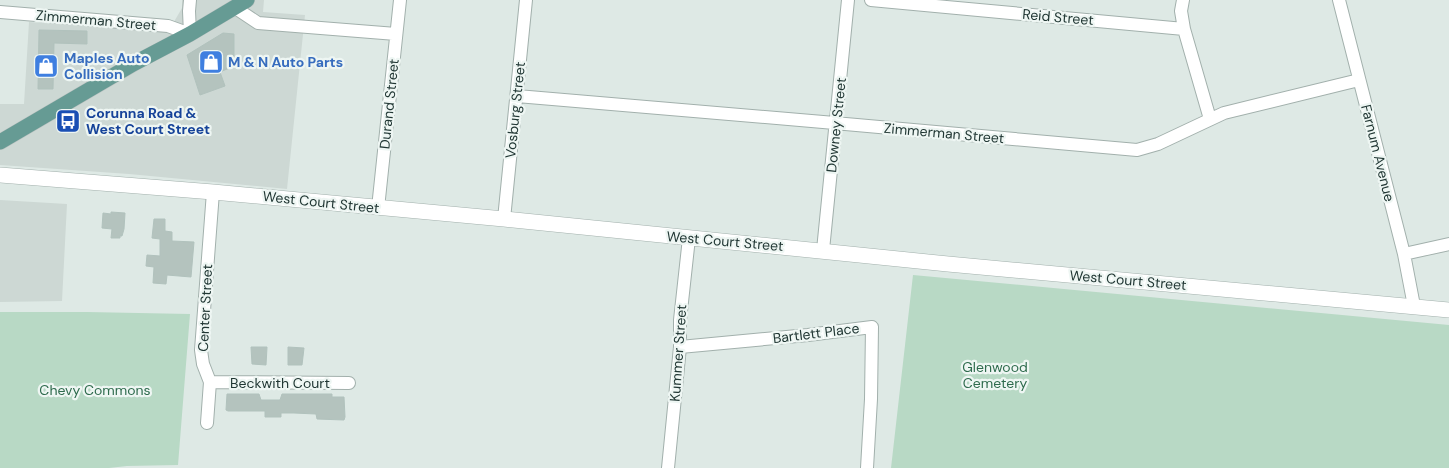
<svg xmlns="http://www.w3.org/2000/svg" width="1449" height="468" viewBox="0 0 1449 468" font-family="'DM Sans',sans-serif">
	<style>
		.built { fill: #cdd8d4 }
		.green { fill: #b8d9c5 }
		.building { fill: #b4c3be; stroke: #b1c2bd }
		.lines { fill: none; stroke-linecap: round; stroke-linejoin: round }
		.minor-casing { stroke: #a2b0ac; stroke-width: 14 }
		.tertiary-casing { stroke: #a2b0ac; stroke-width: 16 }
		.primary-casing { stroke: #bcc3c2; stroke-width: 16 }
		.minor { stroke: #fff; stroke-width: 12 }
		.tertiary { stroke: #fff; stroke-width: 15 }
		.primary { stroke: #669b94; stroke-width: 15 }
		.labels { text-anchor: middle; stroke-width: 4.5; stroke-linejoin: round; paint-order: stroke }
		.street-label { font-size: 14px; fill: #213734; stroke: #eef6f3 }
		.shop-label { font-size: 14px; font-weight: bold; fill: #366cbe; stroke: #eef6f3; text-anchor: start }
		.transit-label { font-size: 14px; font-weight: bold; fill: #164399; stroke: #eef6f3; text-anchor: start }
		.park-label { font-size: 14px; fill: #2e6b4d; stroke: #eef6f3 }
	</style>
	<rect width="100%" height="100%" fill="#dee9e5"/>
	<path class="built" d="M 182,0 L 264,0 L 263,12 L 305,15 L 287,189 L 129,174 L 0,165 L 0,104 L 24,104 L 29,22 L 168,32 L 182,8 Z
		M 0,200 L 67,204 L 62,301 L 0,302 Z"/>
	<path class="green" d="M 913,275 L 1449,325 L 1449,468 L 891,468 Z
		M 0,312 L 87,312 L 190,314 L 178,465 L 127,466 L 109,468 L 0,468 Z"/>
	<path class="building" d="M 39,30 L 87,31 L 87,44 L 54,43 L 53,89 L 38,89 Z
		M 223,33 L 234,34 L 234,66 L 220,72 L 225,86 L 200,95 L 187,55 Z
		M 111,212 L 125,213 L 124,229 L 122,236 L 120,236 L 120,238 L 111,238 L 112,229 L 102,228 L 103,213 L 111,214 Z
		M 154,219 L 165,219 L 165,231 L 172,232 L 172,241 L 194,242 L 191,277 L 167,275 L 166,284 L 153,283 L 154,267 L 146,266 L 147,255 L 160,256 L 160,239 L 152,238 Z
		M 251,347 L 267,347 L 266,365 L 252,364 Z
		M 288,347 L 304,348 L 302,365 L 288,365 Z
		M 227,394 L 259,394 L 261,400 L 280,400 L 282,394 L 332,394 L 332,397 L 344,397 L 345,417 L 344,420 L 317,419 L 316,414 L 294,413 L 281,413 L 281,417 L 265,417 L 265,411 L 228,411 L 226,410 Z"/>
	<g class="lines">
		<defs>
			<path id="minor" d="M 871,0 L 1184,29
				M 1183,0 L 1181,11 L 1184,29 L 1210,119
				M 1339,0 L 1404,254 L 1414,306
				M 234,7 L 258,23 L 396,34
				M 0,12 L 168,26 L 190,34 L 189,11 L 190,0
				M 517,96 L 823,122 L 1137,150 L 1158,144 L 1224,113 L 1359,80
				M 378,208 L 400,0
				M 504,219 L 526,0
				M 823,250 L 848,0
				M 1404,254 L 1449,244
				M 680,347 L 808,335 L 872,327 L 871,399 L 867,468
				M 210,382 L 349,383
				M 207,423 L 210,382 L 203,364 L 201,350 L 213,192
				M 668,468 L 680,347 L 680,320 L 689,238"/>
			<path id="tertiary" d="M 0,175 L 213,192 L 504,219 L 948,264 L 1449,310"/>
			<path id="primary" d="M 0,142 L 133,64 L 190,34 L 247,0"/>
		</defs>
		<use href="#minor" class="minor-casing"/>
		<use href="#tertiary" class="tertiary-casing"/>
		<use href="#primary" class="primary-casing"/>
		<use href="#minor" class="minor"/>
		<use href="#tertiary" class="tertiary"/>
		<use href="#primary" class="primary"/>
	</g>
	<defs>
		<symbol id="shop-square" viewBox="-11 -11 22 22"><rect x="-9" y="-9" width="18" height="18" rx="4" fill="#3f7fe0" stroke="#eef6f3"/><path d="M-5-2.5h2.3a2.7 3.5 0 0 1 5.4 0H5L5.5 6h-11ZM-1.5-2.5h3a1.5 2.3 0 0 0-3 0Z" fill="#fff"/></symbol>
		<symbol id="bus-square" viewBox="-11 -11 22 22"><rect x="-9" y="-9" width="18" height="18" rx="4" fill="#1a4fb4" stroke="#eef6f3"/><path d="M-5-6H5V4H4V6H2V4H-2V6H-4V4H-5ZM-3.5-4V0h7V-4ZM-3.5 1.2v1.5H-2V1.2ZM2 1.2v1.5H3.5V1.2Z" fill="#fff"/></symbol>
	</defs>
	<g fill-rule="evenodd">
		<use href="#shop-square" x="197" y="48" width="28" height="28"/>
		<use href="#shop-square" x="32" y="52" width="28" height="28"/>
		<use href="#bus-square" x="54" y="107" width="28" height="28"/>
	</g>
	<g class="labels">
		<g class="street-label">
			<text transform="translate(1058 17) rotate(5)" y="5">Reid Street</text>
			<text transform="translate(96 20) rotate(5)" y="5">Zimmerman Street</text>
			<text transform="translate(389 104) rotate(-84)" y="5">Durand Street</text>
			<text transform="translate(515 110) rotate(-84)" y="5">Vosburg Street</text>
			<text transform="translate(836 125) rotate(-84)" y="5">Downey Street</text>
			<text transform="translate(944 133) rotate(5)" y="5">Zimmerman Street</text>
			<text transform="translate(1378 153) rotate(76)" y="5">Farnum Avenue</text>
			<text transform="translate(321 202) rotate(6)" y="5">West Court Street</text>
			<text transform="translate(725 241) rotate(5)" y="5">West Court Street</text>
			<text transform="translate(1128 280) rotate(5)" y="5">West Court Street</text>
			<text transform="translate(205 308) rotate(-87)" y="5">Center Street</text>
			<text transform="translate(816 333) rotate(-7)" y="5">Bartlett Place</text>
			<text transform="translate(678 353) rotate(-86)" y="5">Kummer Street</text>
			<text x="280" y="388">Beckwith Court</text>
		</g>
		<g class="shop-label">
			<text x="64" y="63">Maples Auto<tspan x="64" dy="16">Collision</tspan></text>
			<text x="228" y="67">M &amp; N Auto Parts</text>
		</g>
		<g class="transit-label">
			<text x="86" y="118">Corunna Road &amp;<tspan x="86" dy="16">West Court Street</tspan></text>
		</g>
		<g class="park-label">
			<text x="995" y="372">Glenwood<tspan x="995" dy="16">Cemetery</tspan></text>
			<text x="95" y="395">Chevy Commons</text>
		</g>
	</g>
</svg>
